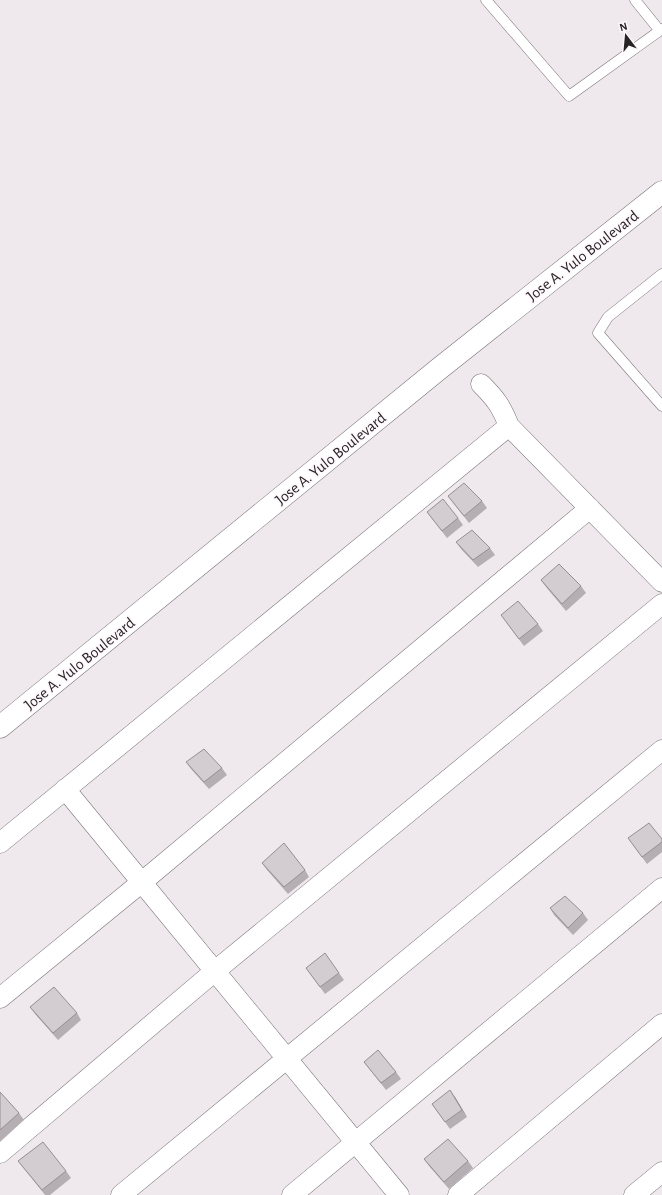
<svg xmlns="http://www.w3.org/2000/svg" width="662" height="1195" viewBox="0 0 662 1195" font-family="'Alegreya Sans',sans-serif">
	<style>
		.lines { fill: none; stroke-linecap: round; stroke-linejoin: round }
		.lane-casing { stroke: #787276; stroke-width: 11 }
		.street-casing { stroke: #787276; stroke-width: 21 }
		.secondary-casing { stroke: #787276; stroke-width: 23 }
		.lane { stroke: #fff; stroke-width: 10 }
		.street { stroke: #fff; stroke-width: 20 }
		.secondary { stroke: #fff; stroke-width: 22 }
		.wall { fill: #b5afb3 }
		.shaded-wall { fill: #948f92 }
		.building { fill: #d3ccd0; stroke: #948f92 }
		.labels { text-anchor: middle; stroke-width: 3; stroke-linejoin: round; paint-order: stroke }
		.street-label { font-size: 16px; fill: #272426; stroke: #fdf6fa }
	</style>
	<rect width="100%" height="100%" fill="#efe8ed"/>
	<g class="lines">
		<defs>
			<path id="lane" d="M 486,0 L 569,96 L 662,29
				M 635,0 L 660,31
				M 662,274 L 608,317 L 598,333 L 662,406"/>
			<path id="street" d="M 481,384 C 496,399 501,406 509,426 L 662,582
				M 65,789 L 399,1195
				M 0,843 L 509,426
				M 0,998 L 142,882 L 590,508
				M 0,1153 L 215,971 L 662,604
				M 121,1195 L 662,750
				M 292,1195 L 662,888
				M 458,1195 L 662,1024
				M 634,1195 L 662,1172"/>
			<path id="secondary" d="M 0,727 L 440,368 L 662,192"/>
		</defs>
		<use href="#lane" class="lane-casing"/>
		<use href="#street" class="street-casing"/>
		<use href="#secondary" class="secondary-casing"/>
		<use href="#lane" class="lane"/>
		<use href="#street" class="street"/>
		<use href="#secondary" class="secondary"/>
	</g>
	<path class="wall" d="M 448,496 L 482,501 L 487,508 L 469,523 Z
		M 427,512 L 458,518 L 463,525 L 447,538 Z
		M 456,542 L 490,548 L 495,555 L 478,567 L 461,549 Z
		M 541,580 L 581,586 L 586,593 L 566,611 L 546,587 Z
		M 506,622 L 538,624 L 543,631 L 524,646 Z
		M 186,762 L 222,768 L 227,775 L 209,789 L 191,769 Z
		M 628,838 L 662,839 L 662,852 L 647,864 Z
		M 262,863 L 305,870 L 309,877 L 288,894 L 267,870 Z
		M 550,908 L 583,913 L 588,920 L 573,935 L 554,915 Z
		M 306,968 L 339,973 L 344,980 L 325,994 Z
		M 30,1007 L 77,1013 L 81,1020 L 58,1040 L 35,1014 Z
		M 364,1062 L 396,1072 L 401,1079 L 386,1090 Z
		M 0,1092 L 19,1113 L 24,1120 L 0,1142 Z
		M 455,1097 L 467,1117 L 450,1129 L 432,1104 Z
		M 424,1159 L 468,1161 L 473,1168 L 449,1189 L 429,1166 Z
		M 18,1161 L 66,1171 L 71,1178 L 50,1195 L 45,1195 Z"/>
	<path class="shaded-wall" d="M 450,1090 L 455,1097 L 467,1117 L 462,1110 Z"/>
	<path class="building" d="M 464,483 L 482,501 L 464,516 L 448,496 Z
		M 443,499 L 458,518 L 442,531 L 427,512 Z
		M 472,530 L 490,548 L 473,560 L 456,542 Z
		M 559,564 L 581,586 L 562,604 L 541,580 Z
		M 518,601 L 538,624 L 519,639 L 501,615 Z
		M 204,749 L 222,768 L 204,782 L 186,762 Z
		M 649,823 L 662,839 L 662,842 L 642,857 L 628,838 Z
		M 284,843 L 305,870 L 284,887 L 262,863 Z
		M 565,896 L 583,913 L 568,928 L 550,908 Z
		M 325,953 L 339,973 L 320,987 L 306,968 Z
		M 54,987 L 77,1013 L 53,1033 L 30,1007 Z
		M 378,1050 L 396,1072 L 381,1083 L 364,1062 Z
		M 450,1090 L 462,1110 L 445,1122 L 432,1104 Z
		M 0,1092 L 19,1113 L 0,1130 Z
		M 448,1139 L 468,1161 L 444,1182 L 424,1159 Z
		M 43,1142 L 66,1171 L 42,1190 L 18,1161 Z"/>
	<g class="labels">
		<g class="street-label">
			<text transform="translate(582 255) rotate(-38)" y="6">Jose A. Yulo Boulevard</text>
			<text transform="translate(330 458) rotate(-39)" y="6">Jose A. Yulo Boulevard</text>
			<text transform="translate(79 663) rotate(-39)" y="6">Jose A. Yulo Boulevard</text>
		</g>
	</g>
	<g transform="translate(626 36) rotate(344)" stroke="#fdf6fa" stroke-width="3" paint-order="stroke">
	<path d="M0-3L7 15L0 10L-7 15Z" fill="#272426"/>
	<text y="-6" font-size="11" font-weight="bold" text-anchor="middle" fill="#272426">N</text>
	</g>
</svg>
